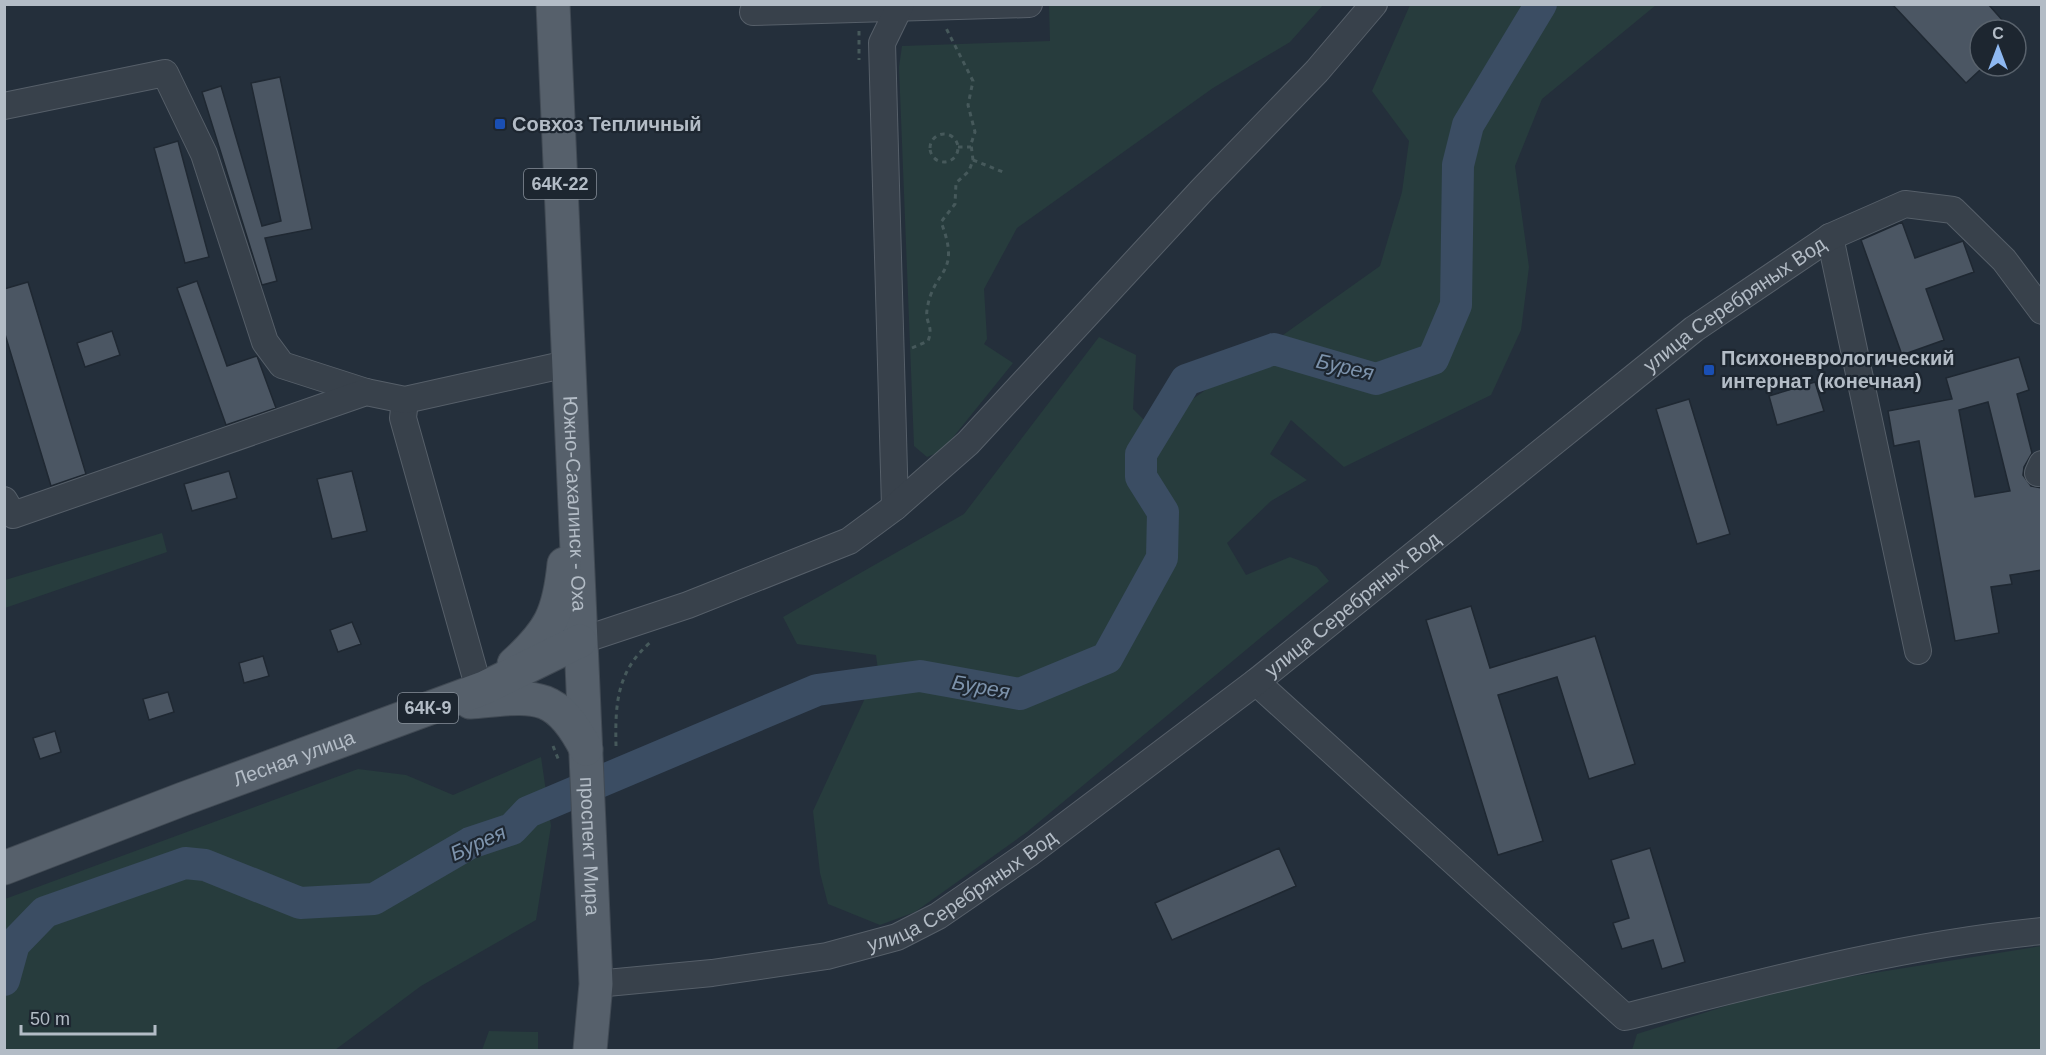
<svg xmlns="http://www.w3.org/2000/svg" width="2046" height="1055" viewBox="0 0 2046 1055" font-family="Helvetica,sans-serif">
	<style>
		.green { fill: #273c3d }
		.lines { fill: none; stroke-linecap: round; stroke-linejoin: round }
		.river { stroke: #3b4d63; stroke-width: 32 }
		.building { fill: #4b5663; stroke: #1f2832; stroke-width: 1.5; fill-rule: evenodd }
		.minor-casing { stroke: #565f69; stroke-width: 28 }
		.major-casing { stroke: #414a54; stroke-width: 35 }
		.path { stroke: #46595b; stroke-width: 3; stroke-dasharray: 4.5 4.5; stroke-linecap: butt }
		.minor { stroke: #38414b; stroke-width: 26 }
		.major { stroke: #56606b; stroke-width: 33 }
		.transit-dot { fill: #1a4fb4; stroke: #1d2630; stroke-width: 2 }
		.labels { text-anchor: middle; stroke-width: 4.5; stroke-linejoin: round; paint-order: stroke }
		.shield { fill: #1d2630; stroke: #868f99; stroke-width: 1.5 }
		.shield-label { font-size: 18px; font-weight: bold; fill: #b3bcc6 }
		.poi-label { font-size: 20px; font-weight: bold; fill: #b3bcc6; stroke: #1d2630; text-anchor: start }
		.street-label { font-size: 20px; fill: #b3bcc6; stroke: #1d2630 }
		.water-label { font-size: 21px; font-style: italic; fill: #7d93ac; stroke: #1d2630 }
	</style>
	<rect width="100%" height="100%" fill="#242f3b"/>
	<path class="green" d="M 1049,5 L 1323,5 L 1290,42 L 1213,88 L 1017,228 L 984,289 L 987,339 L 984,344 L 1013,363 L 942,451 L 927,457 L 914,446 L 899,67 L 902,46 L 1050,41 Z
		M 1410,5 L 1656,5 L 1542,99 L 1515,166 L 1529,267 L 1521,330 L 1491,395 L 1344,467 L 1291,420 L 1270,454 L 1307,480 L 1271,501 L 1227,543 L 1246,575 L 1290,557 L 1317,567 L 1329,581 L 1027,832 L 915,912 L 880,925 L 828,904 L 820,873 L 813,811 L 878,670 L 876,655 L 797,644 L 783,617 L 964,514 L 1099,337 L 1136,355 L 1133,409 L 1152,428 L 1380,266 L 1402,192 L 1409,141 L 1372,91 Z
		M 162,533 L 167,552 L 5,608 L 5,580 Z
		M 541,757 L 551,826 L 536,920 L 421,986 L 335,1050 L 5,1050 L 5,899 L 358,769 L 406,775 L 453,795 Z
		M 2041,946 L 2041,1050 L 1632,1050 L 1637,1034 L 1786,987 Z
		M 489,1031 L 538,1032 L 538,1050 L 482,1050 Z"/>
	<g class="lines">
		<path class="river" d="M 4,980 L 14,944 L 45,912 L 185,863 L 205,865 L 300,903 L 374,899 L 470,843 L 512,829 L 528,812 L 817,690 L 920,676 L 1020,694 L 1107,658 L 1162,558 L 1163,512 L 1141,477 L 1141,454 L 1186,380 L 1274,349 L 1376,379 L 1433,359 L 1456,305 L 1458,165 L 1468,125 L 1541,4"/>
	</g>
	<path class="building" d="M 1892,4 L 1988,4 L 2011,30 L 1980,30 L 1980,70 L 1966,83 Z
		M 280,77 L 312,229 L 265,238 L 277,281 L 262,285 L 202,92 L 221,86 L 262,226 L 281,221 L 251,83 Z
		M 178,141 L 209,257 L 185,263 L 154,148 Z
		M 1902,222 L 1915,258 L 1963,241 L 1974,272 L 1926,289 L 1944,340 L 1902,355 L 1861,240 Z
		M 197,281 L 227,366 L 257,356 L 276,408 L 226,425 L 177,288 Z
		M 28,282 L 86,474 L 51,486 L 4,331 L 4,289 Z
		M 112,331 L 120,355 L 85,367 L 77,343 Z
		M 2019,357 L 2029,390 L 2017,394 L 2032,453 L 2024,467 L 2023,475 L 2031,486 L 2042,488 L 2042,570 L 2010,575 L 2012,584 L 1991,587 L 1999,633 L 1955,641 L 1919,441 L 1894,446 L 1888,411 L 1952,399 L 1946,378 ZM 1988,402 L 2010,491 L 1975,497 L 1959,410 Z
		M 1815,382 L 1824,411 L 1777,425 L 1769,396 Z
		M 1689,399 L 1730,534 L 1697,544 L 1656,409 Z
		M 229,471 L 237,498 L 192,511 L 184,484 Z
		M 352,471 L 367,531 L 332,539 L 317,479 Z
		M 1471,606 L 1490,668 L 1595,636 L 1635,764 L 1589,779 L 1557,677 L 1498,695 L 1543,841 L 1498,855 L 1426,620 Z
		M 352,622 L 361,644 L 338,652 L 330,630 Z
		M 263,656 L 269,676 L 244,683 L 239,663 Z
		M 168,692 L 174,712 L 149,720 L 143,699 Z
		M 55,731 L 61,752 L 40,759 L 33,738 Z
		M 1279,848 L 1296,886 L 1172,940 L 1155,903 Z
		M 1650,848 L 1685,962 L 1662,969 L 1653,940 L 1622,949 L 1613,923 L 1629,918 L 1611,860 Z"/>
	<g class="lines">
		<defs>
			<g id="minor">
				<path d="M 753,12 L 1029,4"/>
				<path d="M 4,106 L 165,73 L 204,154 L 265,342 L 282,365 L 366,392"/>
				<path d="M 1830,237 L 1918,651"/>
				<path d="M 405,400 L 403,418 L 479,689"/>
				<path d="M 2038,473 L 2042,464"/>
				<path d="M 4,500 L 13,515 L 366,392 L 405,400 L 567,364"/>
				<path d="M 895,507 L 882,43 L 901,4"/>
				<path d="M 580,641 L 688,605 L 849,541 L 895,507 L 968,443 L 1201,191 L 1317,71 L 1374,4"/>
				<path d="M 1256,682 L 1625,1017 C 1763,982 1899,945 2042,931"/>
				<path id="s1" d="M 596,984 L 712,973 L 827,956 L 897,937 L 938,916 L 1028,854 L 1256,682 L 1694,329 L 1830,237 L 1905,204 L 1953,210 L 2004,260 L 2042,311"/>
			</g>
			<g id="major">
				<path id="s2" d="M 553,4 L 596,984 L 590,1050"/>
				<path d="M 514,664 C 550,631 559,614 564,564"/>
				<path d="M 470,702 C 532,697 555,688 586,749"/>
				<path id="s3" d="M 4,868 L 183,799 L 484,688 L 580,641"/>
			</g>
		</defs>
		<use href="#minor" class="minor-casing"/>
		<use href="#major" class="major-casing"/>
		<path class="path" d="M 859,31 L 859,60
			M930 148a14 14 0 1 1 28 0a14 14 0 1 1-28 0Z
			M 958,147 L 971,147
			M 973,160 L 1003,172
			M 912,348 L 928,341 C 934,326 925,323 927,310 C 933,268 962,276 941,222 L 955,204 L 956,183 L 969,171 L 973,160 L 971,144 L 975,132 L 968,105 L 973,81 L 946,28
			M 553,746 L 559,761
			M 616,746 C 615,703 617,670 652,641"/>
		<use href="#minor" class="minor"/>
		<use href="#major" class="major"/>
	</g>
	<g class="transit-dot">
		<rect x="494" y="118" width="12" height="12" rx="3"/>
		<rect x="1703" y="364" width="12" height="12" rx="3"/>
	</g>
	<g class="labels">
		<g class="shield">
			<rect x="524" y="169" width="72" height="30" rx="4.5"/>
			<rect x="398" y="693" width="60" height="30" rx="4.5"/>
		</g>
		<g class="shield-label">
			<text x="560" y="190">64К-22</text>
			<text x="428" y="714">64К-9</text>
		</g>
		<g class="poi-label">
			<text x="512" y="131">Совхоз Тепличный</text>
			<text x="1721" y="365">Психоневрологический<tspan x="1721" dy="23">интернат (конечная)</tspan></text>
		</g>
		<g class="street-label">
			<text dy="7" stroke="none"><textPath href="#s1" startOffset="1356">улица Серебряных Вод</textPath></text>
			<text dy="7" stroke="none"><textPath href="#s2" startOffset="500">Южно-Сахалинск - Оха</textPath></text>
			<text dy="7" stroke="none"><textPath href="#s1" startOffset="870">улица Серебряных Вод</textPath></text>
			<text dy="7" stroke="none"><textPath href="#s3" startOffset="310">Лесная улица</textPath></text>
			<text dy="7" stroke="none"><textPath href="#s2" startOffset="843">проспект Мира</textPath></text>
			<text dy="7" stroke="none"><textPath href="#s1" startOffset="384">улица Серебряных Вод</textPath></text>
		</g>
		<g class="water-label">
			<text transform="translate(1345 367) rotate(13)" y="7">Бурея</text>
			<text transform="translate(981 687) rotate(10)" y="7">Бурея</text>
			<text transform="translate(478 843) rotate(-24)" y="7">Бурея</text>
		</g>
	</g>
	<rect width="2046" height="1055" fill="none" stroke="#b3bcc6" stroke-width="12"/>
	<g transform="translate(1998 48)"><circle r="28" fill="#1d2630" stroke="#59626c" stroke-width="1.5"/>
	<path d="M0-4.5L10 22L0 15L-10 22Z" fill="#8eb8f1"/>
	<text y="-9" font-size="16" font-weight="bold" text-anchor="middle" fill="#b3bcc6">С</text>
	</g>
	<path d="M21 1025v9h134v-9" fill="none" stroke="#b3bcc6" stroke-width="3"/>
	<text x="30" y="1025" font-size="18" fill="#b3bcc6" stroke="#1d2630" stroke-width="4.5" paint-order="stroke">50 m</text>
</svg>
